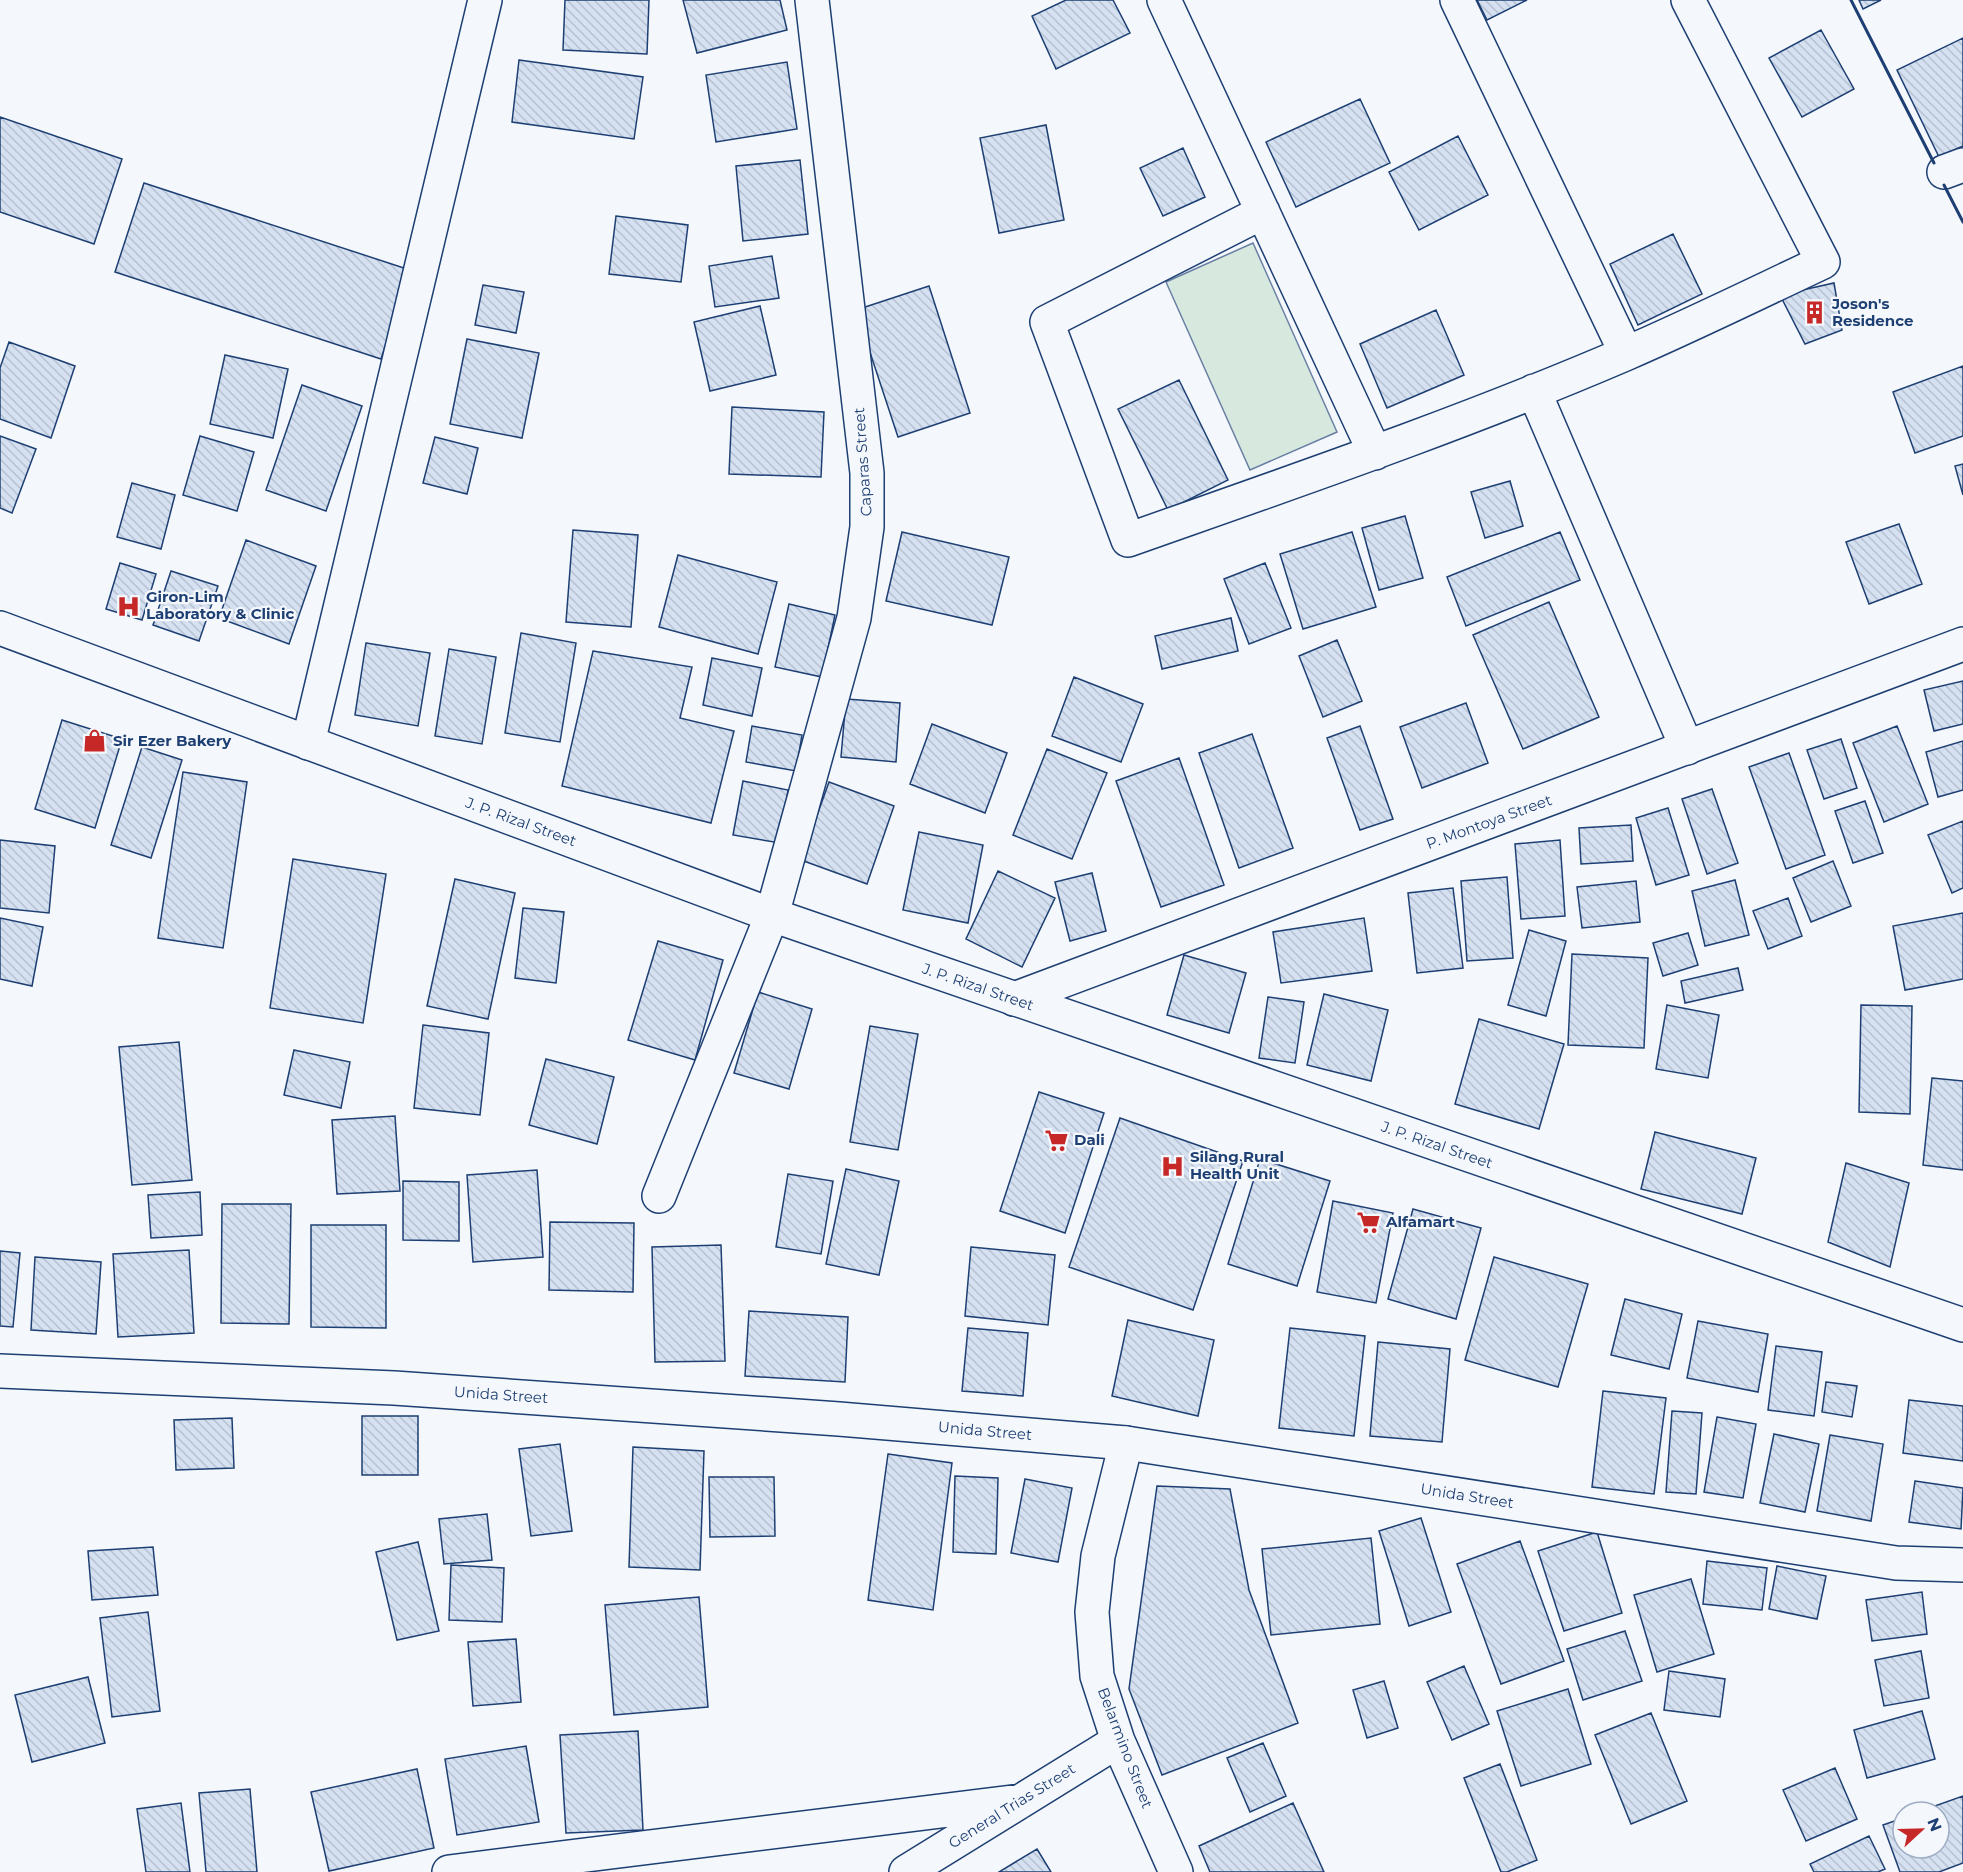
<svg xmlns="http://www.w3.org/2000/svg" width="1963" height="1872" viewBox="0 0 1963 1872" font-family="Montserrat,sans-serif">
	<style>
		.garden { fill: #d7e8df; stroke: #687fa3; stroke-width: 1.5 }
		.building { fill: url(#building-back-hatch); stroke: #1d3f73; stroke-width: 1.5 }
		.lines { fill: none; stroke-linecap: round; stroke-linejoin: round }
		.minor-casing { stroke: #1d3f73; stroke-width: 36 }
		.tertiary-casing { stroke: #1d3f73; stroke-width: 36 }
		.secondary-casing { stroke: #1d3f73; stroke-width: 36 }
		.minor { stroke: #f4f7fb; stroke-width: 33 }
		.tertiary { stroke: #f4f7fb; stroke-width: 33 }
		.secondary { stroke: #f4f7fb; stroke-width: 33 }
		.wall { stroke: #1d3f73; stroke-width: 3 }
		.labels { text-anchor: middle; stroke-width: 4.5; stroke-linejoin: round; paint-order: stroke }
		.poi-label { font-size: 15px; font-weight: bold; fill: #1d3f73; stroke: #f4f7fb; text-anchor: start }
		.street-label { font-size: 15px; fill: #1d3f73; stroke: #f4f7fb }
	</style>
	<defs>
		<pattern id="building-back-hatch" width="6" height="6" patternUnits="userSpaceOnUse" patternTransform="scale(1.5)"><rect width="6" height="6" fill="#d5e0f0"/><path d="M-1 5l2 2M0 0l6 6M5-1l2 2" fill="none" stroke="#b6c1d1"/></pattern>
	</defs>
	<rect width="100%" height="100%" fill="#f4f7fb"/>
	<path class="garden" d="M 1253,243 L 1337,432 L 1250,470 L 1166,282 Z"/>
	<path class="building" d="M 565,0 L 649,0 L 647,54 L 563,50 Z
		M 683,0 L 780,0 L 787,30 L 697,53 Z
		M 1066,0 L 1113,0 L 1130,33 L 1056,69 L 1032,16 Z
		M 1477,0 L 1527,0 L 1487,20 Z
		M 1859,0 L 1881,0 L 1863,9 Z
		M 1821,30 L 1854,89 L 1802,117 L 1769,58 Z
		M 1963,38 L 1963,146 L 1939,157 L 1897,70 Z
		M 519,60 L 643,77 L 634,139 L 512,122 Z
		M 787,62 L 797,129 L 716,142 L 706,75 Z
		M 1360,99 L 1390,163 L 1296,207 L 1266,142 Z
		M 0,117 L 122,159 L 94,244 L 0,212 Z
		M 1046,125 L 1064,220 L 999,233 L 980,138 Z
		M 1458,136 L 1488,195 L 1419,230 L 1389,172 Z
		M 1183,148 L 1205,197 L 1163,216 L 1140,168 Z
		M 800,160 L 808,234 L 743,241 L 736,166 Z
		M 144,183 L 410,270 L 381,359 L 115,272 Z
		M 616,216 L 688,225 L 681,282 L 609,274 Z
		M 1673,234 L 1702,294 L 1638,325 L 1610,264 Z
		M 772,256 L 779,298 L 715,307 L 709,266 Z
		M 1834,283 L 1842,330 L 1805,344 L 1780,295 Z
		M 483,285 L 524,292 L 516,333 L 475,325 Z
		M 929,286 L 970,413 L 898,437 L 856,310 Z
		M 760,306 L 776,375 L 710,391 L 694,322 Z
		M 1436,310 L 1464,375 L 1387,408 L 1360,344 Z
		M 467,339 L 539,353 L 522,438 L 450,424 Z
		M 9,342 L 75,366 L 51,438 L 0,419 L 0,368 Z
		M 225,355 L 288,369 L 273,438 L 210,424 Z
		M 1963,366 L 1963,436 L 1915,453 L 1893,392 Z
		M 1179,380 L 1228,480 L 1168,510 L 1118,409 Z
		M 302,385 L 362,406 L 326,511 L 266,490 Z
		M 732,407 L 824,412 L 821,477 L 729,474 Z
		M 0,436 L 36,449 L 12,513 L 0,508 Z
		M 200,436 L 254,452 L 237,511 L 183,495 Z
		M 435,437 L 478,448 L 467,494 L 423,483 Z
		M 1963,464 L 1963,495 L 1955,466 Z
		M 1510,481 L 1523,526 L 1485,538 L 1471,492 Z
		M 132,483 L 175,495 L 161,549 L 117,537 Z
		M 1405,516 L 1423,578 L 1379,590 L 1362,528 Z
		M 1899,524 L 1922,584 L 1869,604 L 1846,542 Z
		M 573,530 L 638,535 L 631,627 L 566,622 Z
		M 902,532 L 1009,557 L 992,625 L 886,601 Z
		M 1352,532 L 1376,607 L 1303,629 L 1280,554 Z
		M 1560,532 L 1580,580 L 1466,626 L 1447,577 Z
		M 246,540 L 316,566 L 289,644 L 219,618 Z
		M 678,555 L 777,582 L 758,654 L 659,627 Z
		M 120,563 L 156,574 L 142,620 L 106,609 Z
		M 1265,563 L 1291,628 L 1249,644 L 1224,579 Z
		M 171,571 L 218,586 L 199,641 L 153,625 Z
		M 1549,602 L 1599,717 L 1523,749 L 1473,635 Z
		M 789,604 L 835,615 L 822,677 L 775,667 Z
		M 1231,618 L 1238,651 L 1162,669 L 1155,636 Z
		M 521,633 L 576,643 L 560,742 L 505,733 Z
		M 1337,640 L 1362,701 L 1323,717 L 1299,656 Z
		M 366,643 L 430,653 L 418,726 L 355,715 Z
		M 449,649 L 496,657 L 482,744 L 435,736 Z
		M 593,651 L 692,667 L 680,718 L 734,731 L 711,823 L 562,786 Z
		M 712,658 L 762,668 L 752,716 L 703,705 Z
		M 1074,677 L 1143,704 L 1121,762 L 1052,736 Z
		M 1963,681 L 1963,724 L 1934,731 L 1924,690 Z
		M 846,699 L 900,703 L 896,762 L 841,757 Z
		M 1466,703 L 1488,763 L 1422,788 L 1400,727 Z
		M 62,720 L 122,739 L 95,828 L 35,809 Z
		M 932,724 L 1007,753 L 985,813 L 910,784 Z
		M 752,726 L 802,735 L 796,771 L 746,762 Z
		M 1360,726 L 1393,819 L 1360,830 L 1327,738 Z
		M 1897,726 L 1928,804 L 1884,822 L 1853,743 Z
		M 1252,734 L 1293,848 L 1239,868 L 1199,753 Z
		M 1841,739 L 1857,788 L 1824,799 L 1807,750 Z
		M 1963,741 L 1963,790 L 1938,797 L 1926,752 Z
		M 142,747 L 182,760 L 151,858 L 111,845 Z
		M 1047,749 L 1107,773 L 1072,859 L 1013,835 Z
		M 1789,753 L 1825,855 L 1786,869 L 1749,767 Z
		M 1179,758 L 1224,885 L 1161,907 L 1116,781 Z
		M 183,772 L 247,782 L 223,948 L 158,938 Z
		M 743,781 L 788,790 L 780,843 L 733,835 Z
		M 829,782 L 894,806 L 867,884 L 801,860 Z
		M 1712,789 L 1738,863 L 1707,874 L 1682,799 Z
		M 1865,801 L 1883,853 L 1853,863 L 1835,811 Z
		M 1668,808 L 1689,875 L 1656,885 L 1636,818 Z
		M 1963,821 L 1963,888 L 1952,893 L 1928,835 Z
		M 1631,825 L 1633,861 L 1581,864 L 1579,828 Z
		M 919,832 L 983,845 L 968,923 L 903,910 Z
		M 0,840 L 55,846 L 49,913 L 0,908 Z
		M 1560,840 L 1565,916 L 1521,919 L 1515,844 Z
		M 293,859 L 386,874 L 363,1023 L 270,1008 Z
		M 1833,861 L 1851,906 L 1811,922 L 1793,878 Z
		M 998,871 L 1055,898 L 1022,967 L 966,939 Z
		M 1092,873 L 1106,931 L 1070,941 L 1055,882 Z
		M 1507,877 L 1513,958 L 1467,961 L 1461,881 Z
		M 455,879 L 515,893 L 488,1019 L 427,1006 Z
		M 1735,880 L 1749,935 L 1705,946 L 1692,891 Z
		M 1636,881 L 1640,922 L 1582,928 L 1577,887 Z
		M 1453,888 L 1463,968 L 1417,973 L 1408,893 Z
		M 1788,898 L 1802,936 L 1768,949 L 1753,911 Z
		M 523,908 L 564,912 L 556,983 L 515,978 Z
		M 1963,913 L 1963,979 L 1905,990 L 1893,926 Z
		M 0,918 L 43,927 L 32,986 L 0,979 Z
		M 1364,918 L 1372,971 L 1281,983 L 1273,932 Z
		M 1529,930 L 1566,941 L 1546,1016 L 1508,1005 Z
		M 1688,933 L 1698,965 L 1663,976 L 1653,943 Z
		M 658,941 L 723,960 L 695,1060 L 628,1040 Z
		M 1572,954 L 1648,958 L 1644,1048 L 1568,1045 Z
		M 1184,955 L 1246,973 L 1229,1033 L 1167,1015 Z
		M 1738,968 L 1743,990 L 1685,1003 L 1681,981 Z
		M 758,992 L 812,1009 L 789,1089 L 734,1073 Z
		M 1324,994 L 1388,1010 L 1371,1081 L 1307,1065 Z
		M 1268,997 L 1304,1002 L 1295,1063 L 1259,1058 Z
		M 1667,1005 L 1719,1015 L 1708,1078 L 1656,1069 Z
		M 1861,1005 L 1912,1006 L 1910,1114 L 1859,1112 Z
		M 1479,1019 L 1564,1044 L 1539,1129 L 1455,1104 Z
		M 423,1025 L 489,1033 L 480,1115 L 414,1108 Z
		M 870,1026 L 918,1034 L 898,1150 L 850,1142 Z
		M 179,1042 L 192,1180 L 132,1185 L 119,1047 Z
		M 294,1050 L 350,1062 L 341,1108 L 284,1095 Z
		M 546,1059 L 614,1077 L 597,1144 L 529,1125 Z
		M 1932,1078 L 1963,1081 L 1963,1170 L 1923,1165 Z
		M 1039,1092 L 1104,1113 L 1065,1233 L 1000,1211 Z
		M 395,1116 L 400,1191 L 337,1194 L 332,1120 Z
		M 1120,1118 L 1243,1161 L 1193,1310 L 1069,1267 Z
		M 1655,1132 L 1756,1158 L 1742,1214 L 1641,1189 Z
		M 1260,1159 L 1330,1181 L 1297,1286 L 1228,1264 Z
		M 1846,1163 L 1909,1183 L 1890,1267 L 1828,1242 Z
		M 846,1169 L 899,1181 L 879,1275 L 826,1264 Z
		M 537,1170 L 543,1257 L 473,1262 L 467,1175 Z
		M 788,1174 L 833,1181 L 821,1254 L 776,1247 Z
		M 403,1181 L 459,1182 L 459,1241 L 403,1240 Z
		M 200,1192 L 202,1235 L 151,1238 L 148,1195 Z
		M 1333,1201 L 1393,1213 L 1376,1303 L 1317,1292 Z
		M 222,1204 L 291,1204 L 289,1324 L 221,1323 Z
		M 1413,1209 L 1481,1228 L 1456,1319 L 1388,1299 Z
		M 550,1222 L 634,1223 L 633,1292 L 549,1290 Z
		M 311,1225 L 386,1225 L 386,1328 L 311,1327 Z
		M 721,1245 L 725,1361 L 655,1362 L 652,1247 Z
		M 971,1247 L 1055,1255 L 1048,1325 L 965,1316 Z
		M 189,1250 L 194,1333 L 118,1337 L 113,1254 Z
		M 0,1251 L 20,1253 L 13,1327 L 0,1326 Z
		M 35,1257 L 101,1262 L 96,1334 L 31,1330 Z
		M 1494,1257 L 1588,1284 L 1558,1387 L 1465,1360 Z
		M 1625,1299 L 1682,1314 L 1669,1369 L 1611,1355 Z
		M 749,1311 L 848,1317 L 845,1382 L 745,1376 Z
		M 1128,1320 L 1214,1340 L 1198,1416 L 1112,1396 Z
		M 1698,1321 L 1768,1334 L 1758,1392 L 1687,1378 Z
		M 968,1328 L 1028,1333 L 1023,1396 L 962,1391 Z
		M 1290,1328 L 1365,1336 L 1354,1436 L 1279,1428 Z
		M 1378,1342 L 1450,1349 L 1442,1442 L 1370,1436 Z
		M 1776,1346 L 1822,1352 L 1814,1416 L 1768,1410 Z
		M 1826,1382 L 1857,1386 L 1852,1417 L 1822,1412 Z
		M 1603,1391 L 1666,1398 L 1654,1494 L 1592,1487 Z
		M 1909,1400 L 1963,1406 L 1963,1461 L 1903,1453 Z
		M 1672,1411 L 1702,1413 L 1696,1494 L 1666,1492 Z
		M 362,1416 L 418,1416 L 418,1475 L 362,1475 Z
		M 1717,1417 L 1756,1424 L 1743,1498 L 1704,1492 Z
		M 232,1418 L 234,1468 L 176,1470 L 174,1420 Z
		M 1774,1434 L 1819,1444 L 1805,1512 L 1760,1503 Z
		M 1830,1435 L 1883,1444 L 1871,1521 L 1817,1511 Z
		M 560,1444 L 572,1531 L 531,1536 L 519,1449 Z
		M 633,1447 L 704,1451 L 700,1570 L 629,1567 Z
		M 888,1454 L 952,1463 L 933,1610 L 868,1600 Z
		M 955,1476 L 998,1478 L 996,1554 L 953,1552 Z
		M 709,1477 L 774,1477 L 775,1536 L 710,1537 Z
		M 1025,1479 L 1072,1488 L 1058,1562 L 1011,1553 Z
		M 1915,1481 L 1963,1488 L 1961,1529 L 1909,1522 Z
		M 1157,1486 L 1230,1489 L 1249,1590 L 1298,1723 L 1162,1775 L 1129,1689 Z
		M 487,1514 L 492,1560 L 444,1564 L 439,1519 Z
		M 1421,1518 L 1451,1612 L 1409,1626 L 1379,1531 Z
		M 1597,1532 L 1622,1613 L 1564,1631 L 1538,1551 Z
		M 1371,1538 L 1380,1624 L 1271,1635 L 1262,1549 Z
		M 1520,1541 L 1564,1661 L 1501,1684 L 1457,1564 Z
		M 418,1542 L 439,1631 L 397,1640 L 376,1552 Z
		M 153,1547 L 158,1595 L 92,1600 L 88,1551 Z
		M 1707,1561 L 1767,1568 L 1762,1610 L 1703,1604 Z
		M 451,1565 L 504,1568 L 502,1622 L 449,1620 Z
		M 1777,1566 L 1826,1576 L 1817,1619 L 1769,1609 Z
		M 1691,1579 L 1714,1654 L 1657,1672 L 1634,1595 Z
		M 1922,1592 L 1927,1634 L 1872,1641 L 1866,1600 Z
		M 699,1597 L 708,1707 L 614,1715 L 605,1605 Z
		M 148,1612 L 160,1711 L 112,1717 L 100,1618 Z
		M 1625,1631 L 1642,1681 L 1583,1700 L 1567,1649 Z
		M 516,1639 L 521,1702 L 473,1706 L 468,1642 Z
		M 1921,1651 L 1929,1698 L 1884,1706 L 1875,1660 Z
		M 1464,1666 L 1489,1724 L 1452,1740 L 1427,1682 Z
		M 1669,1671 L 1725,1679 L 1720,1717 L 1664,1710 Z
		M 88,1677 L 105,1743 L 32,1762 L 15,1695 Z
		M 1384,1681 L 1398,1728 L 1367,1738 L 1353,1690 Z
		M 1568,1689 L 1591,1764 L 1521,1786 L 1497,1711 Z
		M 1922,1711 L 1935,1759 L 1867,1778 L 1854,1730 Z
		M 1651,1713 L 1687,1801 L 1631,1824 L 1595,1735 Z
		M 638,1731 L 643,1830 L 566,1833 L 560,1735 Z
		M 1263,1743 L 1286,1796 L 1250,1812 L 1227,1758 Z
		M 526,1746 L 539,1822 L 457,1835 L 445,1759 Z
		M 1500,1764 L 1537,1860 L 1507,1872 L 1501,1872 L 1464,1778 Z
		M 1835,1768 L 1857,1819 L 1806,1841 L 1783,1790 Z
		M 417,1769 L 434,1848 L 329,1871 L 311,1792 Z
		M 250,1789 L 257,1872 L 206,1872 L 199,1793 Z
		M 1963,1796 L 1963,1863 L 1939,1872 L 1900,1872 L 1883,1825 L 1903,1818 L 1903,1848 L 1939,1848 L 1939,1812 L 1918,1812 Z
		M 181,1803 L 190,1872 L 146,1872 L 137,1809 Z
		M 1293,1803 L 1324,1872 L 1210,1872 L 1199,1846 Z
		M 1869,1836 L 1885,1869 L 1878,1872 L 1814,1872 L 1810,1864 Z
		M 1037,1849 L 1051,1872 L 999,1872 Z"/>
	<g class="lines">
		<defs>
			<path id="minor" d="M 1164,0 L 1375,453
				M 1457,0 L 1626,353
				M 1944,172 L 1963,165
				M 1263,212 L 1047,322 L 1128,540 C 1295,481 1462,424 1625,354 C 1692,325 1757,293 1823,262 L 1688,0
				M 1534,391 L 1687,748
				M 308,743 L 485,0
				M 659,1196 L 772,915 L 854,618 L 867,527 L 867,473 L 812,0
				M 1126,1443 L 1098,1556 L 1092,1612 L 1097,1676 L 1118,1741 L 1176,1872
				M 449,1872 L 1021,1801
				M 906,1872 L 1118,1741"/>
			<path id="tertiary" d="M 1014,999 L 1963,644
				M 0,1371 L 394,1388 L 839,1419 L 1126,1443 L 1896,1563 L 1963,1565"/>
			<path id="secondary" d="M 0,628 L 772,915 L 1963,1325"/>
		</defs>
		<use href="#minor" class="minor-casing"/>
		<use href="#tertiary" class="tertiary-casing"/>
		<use href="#secondary" class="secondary-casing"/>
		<use href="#minor" class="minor"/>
		<use href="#tertiary" class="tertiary"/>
		<use href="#secondary" class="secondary"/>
		<path class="wall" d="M 1851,0 L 1934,163
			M 1944,185 L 1963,222"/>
	</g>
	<defs>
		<symbol id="building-bare" viewBox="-9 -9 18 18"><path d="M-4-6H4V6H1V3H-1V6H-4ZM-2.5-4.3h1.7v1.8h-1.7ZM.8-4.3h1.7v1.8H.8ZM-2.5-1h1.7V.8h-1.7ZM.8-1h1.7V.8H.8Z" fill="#c62828" stroke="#f4f7fb" stroke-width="2.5" paint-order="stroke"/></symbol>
		<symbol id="hospital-bare" viewBox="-9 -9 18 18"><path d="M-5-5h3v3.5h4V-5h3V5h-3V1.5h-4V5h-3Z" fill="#c62828" stroke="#f4f7fb" stroke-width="2.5" paint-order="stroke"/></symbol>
		<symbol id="shop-bare" viewBox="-9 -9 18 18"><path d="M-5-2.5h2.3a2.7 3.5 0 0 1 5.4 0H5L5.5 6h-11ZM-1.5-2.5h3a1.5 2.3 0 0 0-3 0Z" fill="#c62828" stroke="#f4f7fb" stroke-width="2.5" paint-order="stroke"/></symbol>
		<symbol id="supermarket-bare" viewBox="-9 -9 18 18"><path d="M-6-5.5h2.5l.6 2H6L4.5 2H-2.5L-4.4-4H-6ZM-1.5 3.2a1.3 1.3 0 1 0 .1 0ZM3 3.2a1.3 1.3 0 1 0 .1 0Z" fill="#c62828" stroke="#f4f7fb" stroke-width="2.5" paint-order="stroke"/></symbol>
	</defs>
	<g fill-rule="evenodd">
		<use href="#building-bare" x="1798" y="296" width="33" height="33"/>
		<use href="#hospital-bare" x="112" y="590" width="33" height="33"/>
		<use href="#shop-bare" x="78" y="724" width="33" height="33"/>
		<use href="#supermarket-bare" x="1040" y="1124" width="33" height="33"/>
		<use href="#hospital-bare" x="1156" y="1150" width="33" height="33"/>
		<use href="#supermarket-bare" x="1352" y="1206" width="33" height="33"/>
	</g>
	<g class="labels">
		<g class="poi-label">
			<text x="1832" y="309">Joson's<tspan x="1832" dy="17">Residence</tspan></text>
			<text x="146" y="602">Giron-Lim<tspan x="146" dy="17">Laboratory &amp; Clinic</tspan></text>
			<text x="113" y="746">Sir Ezer Bakery</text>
			<text x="1074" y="1145">Dali</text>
			<text x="1190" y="1162">Silang Rural<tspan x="1190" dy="17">Health Unit</tspan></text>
			<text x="1386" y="1227">Alfamart</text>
		</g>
		<g class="street-label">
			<text transform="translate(863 462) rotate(-94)" y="5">Caparas Street</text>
			<text transform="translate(521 822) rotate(20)" y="5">J. P. Rizal Street</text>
			<text transform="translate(1489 822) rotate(-20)" y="5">P. Montoya Street</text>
			<text transform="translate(978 987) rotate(19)" y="5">J. P. Rizal Street</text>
			<text transform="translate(1437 1145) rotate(19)" y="5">J. P. Rizal Street</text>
			<text transform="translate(501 1395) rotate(4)" y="5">Unida Street</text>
			<text transform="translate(985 1431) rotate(5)" y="5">Unida Street</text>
			<text transform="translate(1467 1496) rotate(9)" y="5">Unida Street</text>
			<text transform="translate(1125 1748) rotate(69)" y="5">Belarmino Street</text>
			<text transform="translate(1012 1806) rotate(-32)" y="5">General Trias Street</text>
		</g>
	</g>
	<g transform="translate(1921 1830) rotate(68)"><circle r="28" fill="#f4f7fb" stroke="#9eadc5" stroke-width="1.5"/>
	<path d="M0-4.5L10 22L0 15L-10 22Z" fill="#c62828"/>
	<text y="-9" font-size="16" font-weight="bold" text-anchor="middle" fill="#1d3f73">N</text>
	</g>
</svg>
